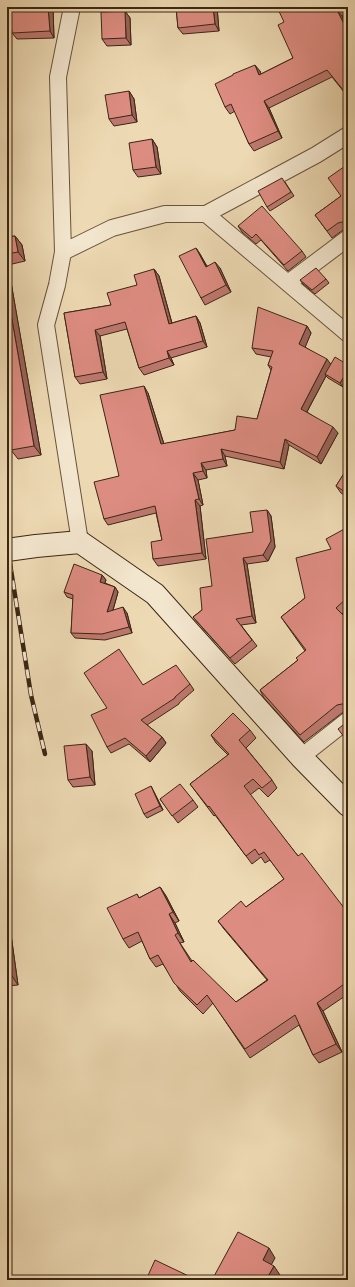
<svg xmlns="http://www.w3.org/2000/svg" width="355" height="1287" font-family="'IM FELL Double Pica',serif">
	<rect width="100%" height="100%" fill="#edd9b3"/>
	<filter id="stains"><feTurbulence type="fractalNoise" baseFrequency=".005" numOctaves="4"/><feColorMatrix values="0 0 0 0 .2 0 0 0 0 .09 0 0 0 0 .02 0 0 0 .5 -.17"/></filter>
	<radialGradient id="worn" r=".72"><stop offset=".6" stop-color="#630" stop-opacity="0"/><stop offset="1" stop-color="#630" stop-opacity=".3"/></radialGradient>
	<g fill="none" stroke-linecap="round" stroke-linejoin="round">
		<defs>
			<path id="street" d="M72 7 58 77 63 252 57 285 46 325 80 542
				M206 214 316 155 348 135
				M63 252 112 228 165 214H206L348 334
				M288 283 348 238
				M301 757 348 720"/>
			<path id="secondary" d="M7 550 36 546 80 542 155 594 301 757 348 805"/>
		</defs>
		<use href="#street" stroke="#68533b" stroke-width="18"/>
		<use href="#secondary" stroke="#3b2613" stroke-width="24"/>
		<use href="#street" stroke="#f3e6ce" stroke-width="16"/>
		<use href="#secondary" stroke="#f3e6ce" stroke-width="22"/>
		<defs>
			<path id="rail" d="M7 545 31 695 45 754"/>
		</defs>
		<use href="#rail" stroke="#3b2613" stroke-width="4.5"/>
		<use href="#rail" stroke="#f3e6ce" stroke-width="3" stroke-dasharray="9" stroke-linecap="butt"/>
	</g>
	<path fill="#be786f" stroke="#3b2613" d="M9 7H52L53 8 54 38 17 39 12 33Z
		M176 7H217L219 31 183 34 178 28Z
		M305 7H348V14L342 16 348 29V97L332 77 269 108 282 138 254 151 249 144 235 111 230 114 225 107 260 71 261 74 293 58 284 22 298 8Z
		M125 11 130 18 131 45 107 46 102 39Z
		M129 91 134 99 137 122 114 126 109 119Z
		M152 139 157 147 161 174 138 177 133 170Z
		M348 164V229L343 230 332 238 315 215 341 196Z
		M285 182 294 196 270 211 267 207Z
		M238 226 302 251 306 257 288 271 261 240 256 244 242 232Z
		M15 236 22 245 25 261 8 265 41 455 18 459 11 450 7 425V237Z
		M196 248 200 254 207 266 220 268 231 292 205 305 201 298Z
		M154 269 159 276 172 323 196 316 200 323 207 347 171 358 174 365 144 375 139 368 127 329 100 336 107 379 80 384 75 377 64 313 111 305 137 285Z
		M326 279 329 283 315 294 303 284 300 280Z
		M307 326 311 333 305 347 331 364 348 365V378L343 387 328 378 326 376 307 412 338 433 321 464 289 445 284 469 225 456 227 466 206 470 207 478 198 480 203 505 200 506 206 559 158 566 153 559 162 540 156 513 108 525 104 519 148 393 164 444 235 430 257 419 271 370 268 365 271 357 256 354 252 348Z
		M348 467V497L341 493 336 486Z
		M267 510 271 516 275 547 268 561 247 564 256 623 241 625 257 646 235 664 198 623 193 617 202 610 212 586 253 532Z
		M348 527V609L342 614 348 620V711L342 713 304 742 264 698 260 690 298 660 305 651 281 617 305 598 331 549Z
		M102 575 106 580 105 583 115 587 118 592 113 610 127 613 132 633 105 640 75 638 71 633 73 599 67 597 64 592Z
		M190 684 194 690 179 703V704L147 725 162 737 166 743 150 762 129 744 111 753 107 747V708L144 685Z
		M250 730 256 738 246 748 272 780 277 788 268 797 259 788 250 795 298 856 348 913V994L323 1011 342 1052 319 1063 313 1055 299 1025 250 1058 213 1003 203 1014 180 991 163 964 156 967 150 959 142 941 129 948 123 939 137 894 139 898 160 887 166 896 179 921 175 923 184 942 180 943 192 961 236 1002 267 980 224 929 218 921 246 907 284 879 270 860 265 863 261 857 252 864 215 815 214 816 190 784 228 755 216 743 211 735Z
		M92 751 95 785 73 787 68 780Z
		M153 790 163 810 147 818 144 814Z
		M160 799 193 800 198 807 178 823Z
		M7 906 18 985 7 986Z"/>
	<path fill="#9b625a" stroke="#3b2613" d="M48 7H52L53 8 54 38 50 31Z
		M213 7H217L219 31 215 24Z
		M337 10 342 16 348 29V32Z
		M125 11 130 18 131 45 126 38Z
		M255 65 260 71 264 82 259 75Z
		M129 91 134 99 137 122 132 115Z
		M264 101 269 108 282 138 278 131Z
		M152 139 157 147 161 174 156 167Z
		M15 236 22 245 25 261 18 252Z
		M196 248 200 254 210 273 206 267Z
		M215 262 220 268 231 292 226 285Z
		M7 264 8 265 41 455 34 446 7 291Z
		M154 269 159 276 174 331 169 324Z
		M196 316 200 323 207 347 203 341Z
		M307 326 311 333 304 350 299 344Z
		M95 330 100 336 107 379 103 372Z
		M167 351 171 358 174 365 169 358Z
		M327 359 332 366 325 374 326 376 305 415 301 409Z
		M348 370V378L343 387 340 383Z
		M144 386 148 393 166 451 161 444Z
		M333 427 338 433 321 464 317 457Z
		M285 439 289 445 284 469 280 462Z
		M221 449 225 456 227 466 223 459Z
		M201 463 206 470 207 478 203 471Z
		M193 473 198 480 203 505 199 499Z
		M195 500 200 506 206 559 202 553Z
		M267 510 271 516 275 547 268 561 263 555Z
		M243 558 247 564 256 623 252 616Z
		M102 575 106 580 103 587 100 582Z
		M115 587 118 592 111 617 107 612Z
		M123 607 127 613 132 633 129 627Z
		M162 737 166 743 150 762 146 756Z
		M86 744 92 751 95 785 90 777Z
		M151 786 163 810 160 806Z
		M160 887 166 896 179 921 173 912Z
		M7 906 18 985 10 973 7 950Z
		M169 914 175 923 184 942 178 933Z
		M317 1003 323 1011 342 1052 336 1044Z
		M269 1248 275 1258 269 1269 263 1260Z
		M274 1266 280 1275 277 1280H266Z"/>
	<path fill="#dd8c81" stroke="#3b2613" d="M9 7H48L50 31 12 33Z
		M176 7H213L215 24 178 28Z
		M277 7H296L298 8V7H343L337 10 348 32V96L327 70 264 101 278 131 249 144 231 104 225 107 215 84 233 75V74L255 65 259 75 293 58 278 25 284 22Z
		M125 11 126 38 102 39 101 12Z
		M129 91 132 115 109 119 105 95Z
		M152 139 156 167 133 170 129 143Z
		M348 164V222H342L338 223 327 231 315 215 341 196 328 178Z
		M282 178 291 192 267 207 258 191Z
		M262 206 302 251 284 265 256 234 252 238 238 226Z
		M15 236 18 252 7 254V237Z
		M196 248 206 267 215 262 226 285 201 298 179 256Z
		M316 268 326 279 312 290 300 280Z
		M154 269 169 324 196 316 203 341 167 351 169 358 139 368 125 322 95 330 103 372 75 377 64 313 111 305 107 293 137 285 134 275Z
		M7 291 34 446 11 450 7 425Z
		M258 307 307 326 299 344 327 359 301 409 333 427 317 457 285 439 280 462 221 449 223 459 201 463 203 471 193 473 199 499 195 500 202 553 153 559 151 542 162 540 155 506 104 519 94 482 119 476 100 395 144 386 161 444 235 430 237 416 257 419 272 367 268 365 273 351 252 348Z
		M335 357 348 365V370L340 383 325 374Z
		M348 467V494L336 486Z
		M267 510 271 541 263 555 243 558 252 616 236 619 252 640 230 658 193 617 202 610 200 588 212 586 206 539 253 532 250 512Z
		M348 527V597L336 608 348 620V705L347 704H342L337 705 300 735 260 690 298 660 296 658 306 650 281 617 305 598 296 558 331 549 326 539Z
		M74 564 102 575 100 582 115 587 107 612 123 607 129 627 102 634 71 633 73 595 64 592Z
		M119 649 143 685 176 665 190 684 175 697V698L141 720 162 737 146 756 125 738 107 747 91 715 107 708 84 673Z
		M233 713 250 730 239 740 272 780 262 788 253 779 244 786 298 856 302 853 348 913V981L336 990 317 1003 336 1044 313 1055 295 1015 245 1049 207 995 197 1005 174 983 158 955 150 959 138 932 123 939 107 908 137 894 139 898 160 887 173 912 169 914 178 933 175 935 191 962 193 960 236 1002 268 980 218 921 241 901 246 907 284 879 264 852 259 855 255 849 246 856 209 806 208 807 190 784 229 754 211 735Z
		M348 721V742L338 729Z
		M86 744 90 777 68 780 64 746Z
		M180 784 193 800 172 816 160 799Z
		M151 786 160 806 144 814 135 794Z
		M7 950 10 973H7Z
		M238 1232 269 1248 263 1260 274 1266 266 1280H212Z
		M155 1260 197 1280H146Z
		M345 1271H348V1280H344Z"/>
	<rect width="355" height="1287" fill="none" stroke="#edd9b3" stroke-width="24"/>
	<rect x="8" y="8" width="339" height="1271" fill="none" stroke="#3b2613" stroke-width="2"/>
	<rect x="12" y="12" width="331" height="1263" fill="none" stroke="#3b2613"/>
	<rect width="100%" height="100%" filter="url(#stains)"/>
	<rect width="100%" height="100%" fill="url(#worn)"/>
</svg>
